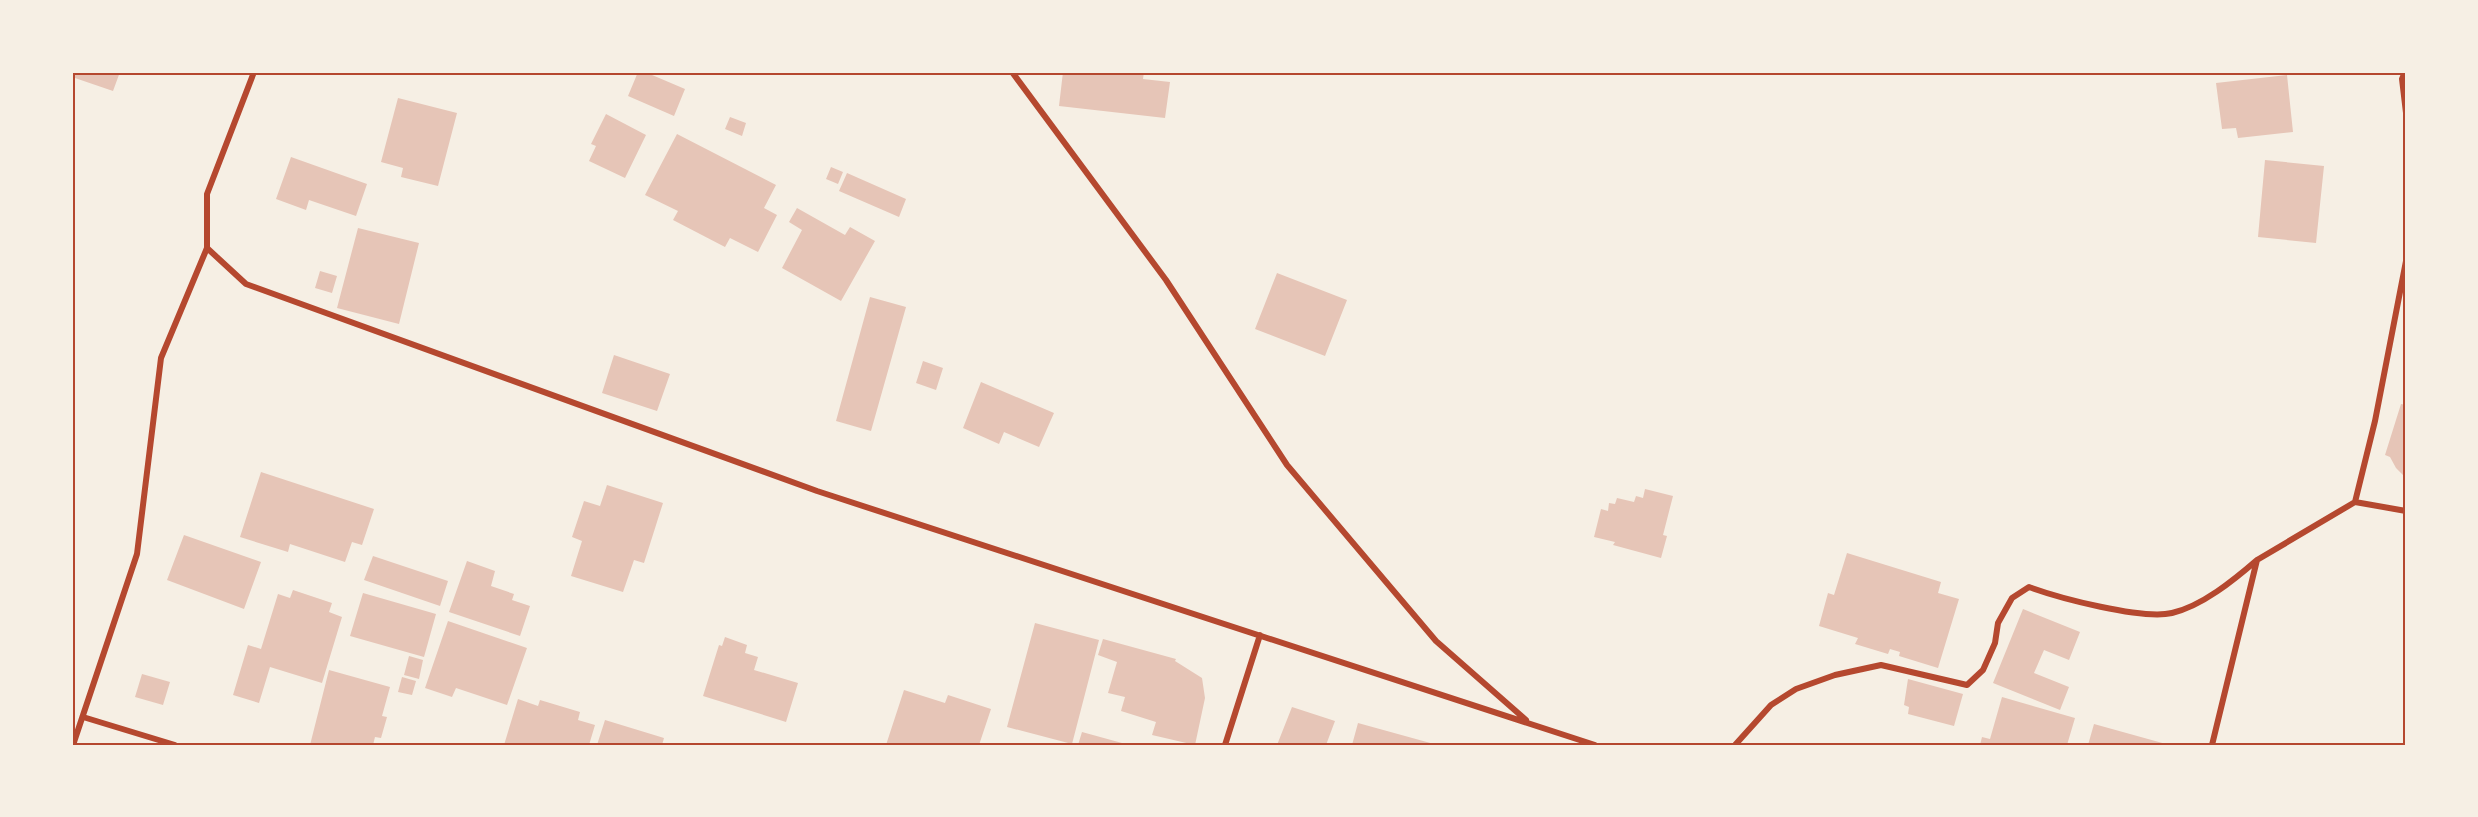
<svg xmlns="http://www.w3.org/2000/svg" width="2478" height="817" font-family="Montserrat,sans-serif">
	<rect width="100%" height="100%" fill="#f6efe4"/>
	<path fill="#e6c5b7" d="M72 72H120L113 91 72 77Z
		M638 72H645L685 89 674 116 628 96Z
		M1063 72H1144L1143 79 1170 82 1165 118 1059 106Z
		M2287 75 2293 132 2238 138 2236 128 2222 129 2216 83Z
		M398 98 457 113 438 186 401 177 403 168 381 162Z
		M606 114 646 135 625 178 589 161 596 146 591 144Z
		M730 117 746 123 742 136 725 129Z
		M677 134 776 185 764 208 777 215 758 252 730 238 725 247 673 220 678 211 645 195Z
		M291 157 367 184 356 216 309 200 306 210 276 199Z
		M2265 160 2324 166 2316 243 2258 237Z
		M831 167 843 172 838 184 826 179Z
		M847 173 906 199 899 217 839 191Z
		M797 208 845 235 850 227 875 241 841 301 782 268 802 230 789 222Z
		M358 228 419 243 399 324 337 308Z
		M320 271 337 276 332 293 315 288Z
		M1277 273 1347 300 1325 356 1255 329Z
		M870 297 906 307 871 431 836 421Z
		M614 355 670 374 657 411 602 393Z
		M923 361 943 368 936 390 916 383Z
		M981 382 1054 413 1039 447 1004 432 999 444 963 428Z
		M2401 404 2406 405V478L2396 468 2390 457 2385 455Z
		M261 472 374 509 362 545 352 542 345 562 290 544 288 552 240 537Z
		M607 485 663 503 644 563 634 560 623 592 571 576 582 541 572 537 584 501 600 506Z
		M1645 489 1673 496 1663 535 1667 536 1661 558 1613 545 1615 542 1594 537 1601 509 1608 511 1609 503 1615 504 1617 498 1634 502 1636 496 1643 498Z
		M184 535 261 562 244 609 167 580Z
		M1847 553 1941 582 1938 593 1959 599 1938 668 1899 656 1900 652 1890 649 1888 654 1855 644 1858 638 1819 626 1828 593 1834 595Z
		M373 556 448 581 440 606 364 580Z
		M467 561 495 571 491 586 514 594 512 600 530 606 520 636 449 612Z
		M293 590 332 603 329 612 342 617 322 683 270 667 259 703 233 695 248 645 261 649 278 594 290 598Z
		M363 593 436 614 424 657 350 636Z
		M2023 609 2080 632 2069 660 2044 650 2034 673 2069 687 2060 710 1993 683Z
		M448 621 527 648 507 705 456 688 452 697 425 688Z
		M1035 623 1099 640 1072 744 1007 727Z
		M725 637 747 645 745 653 758 657 754 670 798 683 786 722 703 696 719 645 722 646Z
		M1103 639 1176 659 1175 661 1202 678 1205 698 1195 745 1152 735 1156 722 1121 711 1125 697 1108 693 1117 662 1098 655Z
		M409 656 423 660 419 679 404 675Z
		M329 670 390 687 382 716 387 717 381 738 375 737 373 745H310Z
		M142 674 170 682 163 705 135 697Z
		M402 677 416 681 412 695 398 692Z
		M1908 679 1963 694 1954 726 1908 714 1909 707 1904 705Z
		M904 690 945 703 948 695 991 709 979 745H886Z
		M2002 697 2075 718 2067 745H1980L1982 737 1990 739Z
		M518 699 538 706 540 700 580 712 578 720 595 725 589 745H504Z
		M1292 707 1335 721 1326 745H1277Z
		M605 720 664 738 662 745H597Z
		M1358 723 1434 744V745H1352Z
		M2094 724 2166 744V745H2088Z
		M1082 732 1122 743 1121 745H1078Z"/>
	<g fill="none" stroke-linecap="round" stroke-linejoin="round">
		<path stroke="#b5482f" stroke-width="6" d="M254 72 207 194V248L246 284 817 491 1595 745
			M1012 72 1166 280 1287 465 1436 641 1526 720
			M2405 72 2402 79 2406 113
			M2355 502 2375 421 2406 261
			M83 717 175 745
			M73 745 137 554 161 358 207 248
			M1225 745 1260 635
			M1735 745 1771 705 1796 689 1835 675 1881 665 1967 685 1983 670 1995 643 1998 623 2012 598 2029 587C2059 598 2142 620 2172 613 2202 606 2234 580 2257 560
			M2212 745 2257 560 2355 502 2406 511"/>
	</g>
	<rect width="2478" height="817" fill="none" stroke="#f6efe4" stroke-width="147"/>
	<rect x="74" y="74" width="2330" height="670" fill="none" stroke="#b5482f" stroke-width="2"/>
</svg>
